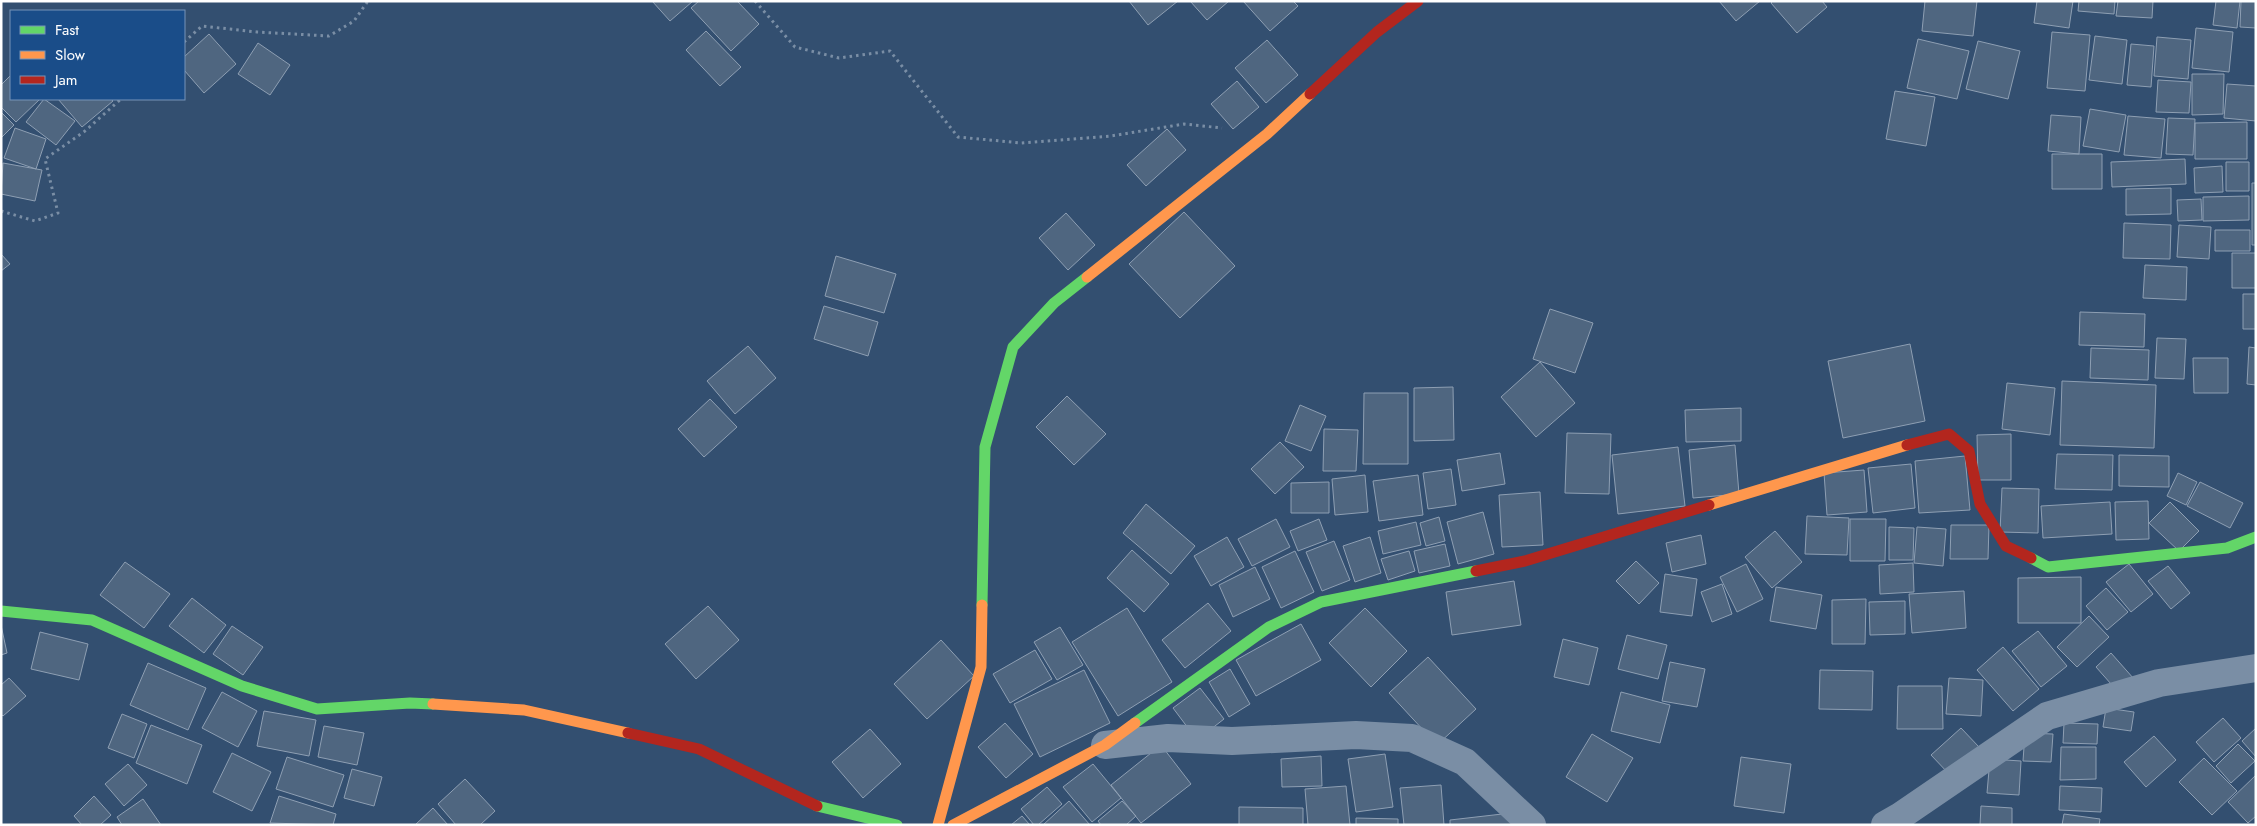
<svg xmlns="http://www.w3.org/2000/svg" width="2257" height="826" font-family="Jost,sans-serif">
	<rect width="100%" height="100%" fill="#334f70"/>
	<path fill="#4f6680" stroke="#8e9fb3" d="M652 1H693L670 21Z
		M699 1H737L759 24 731 51 691 8Z
		M1129 1H1178L1148 25Z
		M1190 1H1229L1207 20Z
		M1243 1H1293L1298 6 1270 31Z
		M1719 1H1760L1736 21Z
		M1773 1H1822L1827 7 1797 33 1771 3Z
		M1925 1H1977L1973 36 1922 31Z
		M2037 1H2073L2069 28 2034 23Z
		M2079 1H2115L2114 14 2078 11Z
		M2118 1H2153L2152 18 2116 16Z
		M2216 1H2240L2237 28 2213 25Z
		M2241 1H2256V28L2240 27Z
		M2196 28 2233 32 2229 72 2192 68Z
		M706 31 741 67 720 86 686 50Z
		M2052 32 2090 35 2085 91 2047 88Z
		M209 34 236 64 204 93 184 70V57Z
		M2095 36 2127 40 2122 84 2089 80Z
		M2157 37 2191 40 2188 79 2154 76Z
		M1918 39 1969 51 1957 99 1907 88Z
		M1267 40 1298 75 1266 103 1235 68Z
		M1978 41 2020 51 2008 99 1966 89Z
		M258 43 290 65 270 95 238 74Z
		M2131 44 2154 46 2151 87 2127 85Z
		M2192 74H2224L2223 114 2192 115Z
		M11 75V99H40L16 122 1 107V85Z
		M2158 80 2191 82 2189 113 2156 112Z
		M1237 81 1259 107 1233 129 1211 104Z
		M2227 84 2256 86V121L2224 118Z
		M1895 91 1935 97 1926 146 1886 139Z
		M44 99 75 121 56 145 26 122Z
		M58 99H111L113 101 82 127Z
		M2090 109 2126 115 2119 152 2083 146Z
		M1 112 14 125 1 138Z
		M2051 115 2081 117 2079 154 2048 151Z
		M2128 116 2165 119 2161 158 2124 155Z
		M2168 118 2195 119 2193 155 2166 154Z
		M2247 122V159H2195V123Z
		M15 128 46 139 36 169 4 158Z
		M1167 129 1186 150 1146 186 1127 165Z
		M2052 154H2102V189H2052Z
		M2185 159 2186 184 2112 187 2111 162Z
		M2226 162H2249V191H2226Z
		M3 163 42 170 35 201 1 194Z
		M2222 166 2223 192 2195 193 2194 168Z
		M2252 183H2256V245H2252Z
		M2171 188V214L2126 215V189Z
		M2249 196V220L2203 221V197Z
		M2201 199 2202 220 2178 221 2177 200Z
		M1184 212 1235 266 1180 318 1129 264Z
		M1066 213 1095 245 1068 270 1039 238Z
		M2124 223 2171 225 2170 259 2123 258Z
		M2179 225 2211 227 2209 259 2177 257Z
		M2215 230H2250V251H2215Z
		M2232 253H2256V288H2232Z
		M1 254 10 264 1 271Z
		M836 256 896 274 884 313 825 296Z
		M2145 265 2187 267 2186 300 2143 298Z
		M2243 294H2256V329H2243Z
		M824 306 878 322 868 356 814 339Z
		M1550 309 1593 323 1575 373 1533 359Z
		M2080 312 2145 314 2144 347 2079 345Z
		M2157 338 2186 339 2184 379 2155 378Z
		M1910 344 1925 421 1843 438 1828 361Z
		M748 346 776 378 735 414 707 381Z
		M2249 347 2256 348V385L2247 384Z
		M2091 348 2149 350 2148 380 2090 378Z
		M2193 358H2228V393H2194Z
		M1540 362 1575 403 1536 437 1501 397Z
		M2062 381 2156 385 2154 448 2060 445Z
		M2007 383 2055 388 2050 435 2002 429Z
		M1453 387 1454 440 1414 441V388Z
		M1364 393H1408V464H1363Z
		M1067 396 1106 434 1074 465 1036 427Z
		M710 399 737 427 704 457 678 429Z
		M1300 405 1326 416 1311 451 1285 441Z
		M1741 408V441L1686 442 1685 410Z
		M1324 429 1358 430 1356 471H1323Z
		M1567 433 1611 434 1609 494 1565 493Z
		M2011 434V480H1978L1977 435Z
		M1280 442 1304 467 1275 494 1251 469Z
		M1735 445 1739 494 1693 498 1689 450Z
		M1678 447 1685 506 1618 514 1612 455Z
		M1500 453 1505 484 1462 491 1457 460Z
		M2057 454 2113 455 2112 490 2055 489Z
		M2119 455 2169 456V487L2119 486Z
		M1965 456 1970 510 1919 513 1915 461Z
		M1911 464 1915 508 1873 513 1868 468Z
		M1451 469 1456 505 1428 509 1423 473Z
		M1864 470 1867 512 1827 515 1824 473Z
		M2178 473 2197 482 2186 505 2167 496Z
		M1365 475 1368 512 1335 515 1332 479Z
		M1418 475 1423 515 1379 521 1373 481Z
		M1329 482V513H1291V483Z
		M2200 482 2243 503 2230 528 2187 506Z
		M2002 488 2039 489 2038 533 2000 532Z
		M1540 492 1543 545 1502 547 1499 495Z
		M2148 501 2149 539 2116 540 2115 502Z
		M2110 502 2112 534 2043 538 2041 506Z
		M2170 502 2199 531 2179 551 2149 523Z
		M1146 504 1195 546 1171 574 1123 533Z
		M1483 512 1494 554 1458 564 1447 522Z
		M1807 516 1849 518 1847 555 1805 554Z
		M1439 517 1445 541 1426 546 1420 523Z
		M1276 519 1290 547 1252 566 1238 539Z
		M1319 519 1327 540 1298 551 1290 531Z
		M1850 519H1886L1885 561H1850Z
		M1416 522 1421 545 1383 554 1378 531Z
		M1951 525H1989L1988 559H1950Z
		M1889 527 1914 528 1913 560H1889Z
		M1917 527 1946 529 1943 566 1914 563Z
		M1775 531 1802 562 1772 588 1745 557Z
		M1701 535 1706 564 1672 572 1666 543Z
		M1227 537 1244 567 1211 586 1194 556Z
		M1370 537 1381 573 1355 582 1343 546Z
		M1334 541 1350 580 1322 591 1306 552Z
		M1445 544 1450 566 1419 573 1414 551Z
		M1132 550 1169 584 1144 612 1107 578Z
		M1295 551 1314 592 1281 608 1262 567Z
		M1409 551 1415 571 1388 580 1381 559Z
		M1636 561 1659 583 1639 604 1616 581Z
		M125 562 170 594 144 628 100 595Z
		M1913 563 1914 592 1880 594 1879 565Z
		M1746 564 1763 599 1737 612 1720 577Z
		M2129 564 2153 594 2131 612 2106 582Z
		M2168 566 2190 593 2171 609 2148 581Z
		M1255 567 1270 599 1233 617 1219 585Z
		M1665 574 1697 579 1692 616 1660 612Z
		M2081 577V623H2018V578Z
		M1514 581 1521 625 1452 635 1446 592Z
		M1722 584 1732 614 1712 622 1701 592Z
		M1776 587 1822 595 1816 629 1770 621Z
		M2106 588 2128 612 2107 630 2086 606Z
		M1964 591 1966 628 1912 633 1909 594Z
		M192 598 226 625 204 653 169 626Z
		M1866 599 1865 644H1832V600Z
		M1905 601V634L1870 635 1869 602Z
		M1208 603 1231 631 1185 668 1162 640Z
		M708 606 739 640 696 679 665 644Z
		M1127 608 1172 682 1118 716 1072 642Z
		M1365 608 1407 651 1371 687 1329 643Z
		M2089 616 2109 637 2077 667 2057 647Z
		M1301 624 1321 660 1256 696 1236 660Z
		M1 625 7 653 1 655Z
		M232 626 263 647 243 675 213 654Z
		M1060 627 1083 665 1057 680 1034 642Z
		M2038 631 2067 666 2041 687 2012 651Z
		M40 632 88 644 79 680 31 669Z
		M1627 635 1667 645 1658 679 1618 669Z
		M1563 639 1598 648 1589 685 1554 677Z
		M941 640 974 676 927 719 894 684Z
		M2003 647 2039 689 2013 711 1977 670Z
		M1035 650 1052 679 1010 703 993 674Z
		M2111 653 2134 679 2119 693 2096 667Z
		M1428 657 1476 709 1437 745 1389 693Z
		M1670 662 1705 669 1697 707 1662 701Z
		M148 663 206 688 188 730 130 705Z
		M1230 669 1250 704 1229 717 1209 682Z
		M1084 670 1110 723 1040 757 1014 704Z
		M1820 670 1873 671 1872 710 1819 709Z
		M9 678 26 696 3 716 1 714V685Z
		M1949 678 1983 680 1981 716 1946 714Z
		M1898 686H1942L1943 729H1897Z
		M1200 688 1224 719 1197 740 1173 708Z
		M222 692 257 711 238 747 202 728Z
		M1621 692 1670 705 1660 743 1611 731Z
		M2106 708 2134 712 2131 731 2103 727Z
		M264 711 316 720 309 756 257 746Z
		M122 714 147 724 134 758 108 748Z
		M2223 718 2241 738 2214 762 2196 742Z
		M1005 723 1033 754 1006 778 978 747Z
		M2064 723 2098 724 2097 744 2063 743Z
		M151 725 202 745 187 784 136 763Z
		M324 726 364 733 357 765 318 757Z
		M1961 728 1979 747 1949 774 1931 755Z
		M2256 728V757L2242 741Z
		M870 729 901 764 863 798 832 762Z
		M2025 733 2053 734 2051 762 2023 761Z
		M1592 734 1633 758 1607 802 1566 777Z
		M2154 736 2176 760 2146 787 2124 762Z
		M2238 744 2255 761 2231 783 2216 766Z
		M1161 745 1191 784 1141 823 1111 785Z
		M2061 747H2096V779L2060 780Z
		M232 753 271 772 252 811 213 792Z
		M1385 754 1393 807 1356 812 1348 759Z
		M1321 756 1322 786 1282 787 1281 759Z
		M287 757 344 775 333 807 276 789Z
		M1741 757 1791 764 1784 813 1734 806Z
		M2204 758 2237 791 2212 815 2179 782Z
		M1990 759 2021 761 2019 795 1987 793Z
		M128 764 147 785 124 806 105 784Z
		M1093 764 1121 798 1092 822 1063 787Z
		M352 769 382 777 374 806 344 798Z
		M2256 775V816L2248 823 2228 802Z
		M465 779 495 811 480 825H456L438 804Z
		M1441 785 1444 825H1404L1400 788Z
		M1346 786 1350 825H1308L1305 789Z
		M2060 786 2102 788 2101 812 2059 810Z
		M1047 787 1062 804 1038 825H1034L1021 809Z
		M94 796 111 815 100 825H82L74 816Z
		M279 796 336 814 333 825 270 823Z
		M143 799 161 825H122L117 817Z
		M1069 801 1090 825H1043Z
		M1122 801 1136 816 1126 825H1101L1098 821Z
		M1981 806 2012 808V825H1980Z
		M1239 807 1303 808V825H1239Z
		M433 808 448 825H415Z
		M1511 813 1512 825H1450V820Z
		M2064 814 2100 819 2099 825H2062Z
		M1022 816 1030 825H1011Z
		M1356 818 1398 819V825H1356Z"/>
	<g fill="none" stroke-linecap="round" stroke-linejoin="round">
		<path stroke="#7a8ea5" stroke-width="3" stroke-dasharray="2.5 4" stroke-linecap="butt" d="M755 1 795 47 839 58 890 51 958 137 1021 143 1111 136 1184 124 1222 128
			M184 42 202 26 257 32 329 36 354 21 368 1
			M1 211 35 221 58 213 45 159 85 131 121 99"/>
		<path stroke="#7a8ea5" stroke-width="28" d="M1105 745 1168 738 1232 741 1356 735 1412 738 1465 762 1532 825
			M1885 825 1899 817 2047 716 2159 683 2256 668"/>
		<path stroke="#63d668" stroke-width="11" d="M2031 558 2048 567 2227 548 2256 537
			M982 605 985 447 1013 347 1054 303 1087 277
			M1 611 92 620 242 686 317 709 410 703 433 704
			M1135 723 1269 627 1321 602 1476 571
			M817 806 897 825"/>
		<path stroke="#ff974d" stroke-width="11" d="M1087 277 1267 134 1310 94
			M1709 505 1907 445
			M433 704 524 710 628 733
			M938 825 981 667 982 605
			M953 825 1105 745 1135 723"/>
		<path stroke="#b3261e" stroke-width="11" d="M1310 94 1377 32 1418 1
			M1907 445 1949 434 1969 451 1980 504 2006 546 2031 558
			M1476 571 1525 561 1709 505
			M628 733 699 749 817 806"/>
	</g>
	<rect width="2257" height="826" fill="none" stroke="#ffffff" stroke-width="5"/>
	<rect x="10" y="10" width="175" height="90" fill="#1a4d89" stroke="#7694b8"/>
	<rect x="20" y="26" width="25" height="8" fill="#63d668" stroke="#7694b8"/>
	<text x="55" y="35" font-size="15" fill="#ffffff">Fast</text>
	<rect x="20" y="51" width="25" height="8" fill="#ff974d" stroke="#7694b8"/>
	<text x="55" y="60" font-size="15" fill="#ffffff">Slow</text>
	<rect x="20" y="76" width="25" height="8" fill="#b3261e" stroke="#7694b8"/>
	<text x="55" y="85" font-size="15" fill="#ffffff">Jam</text>
</svg>
